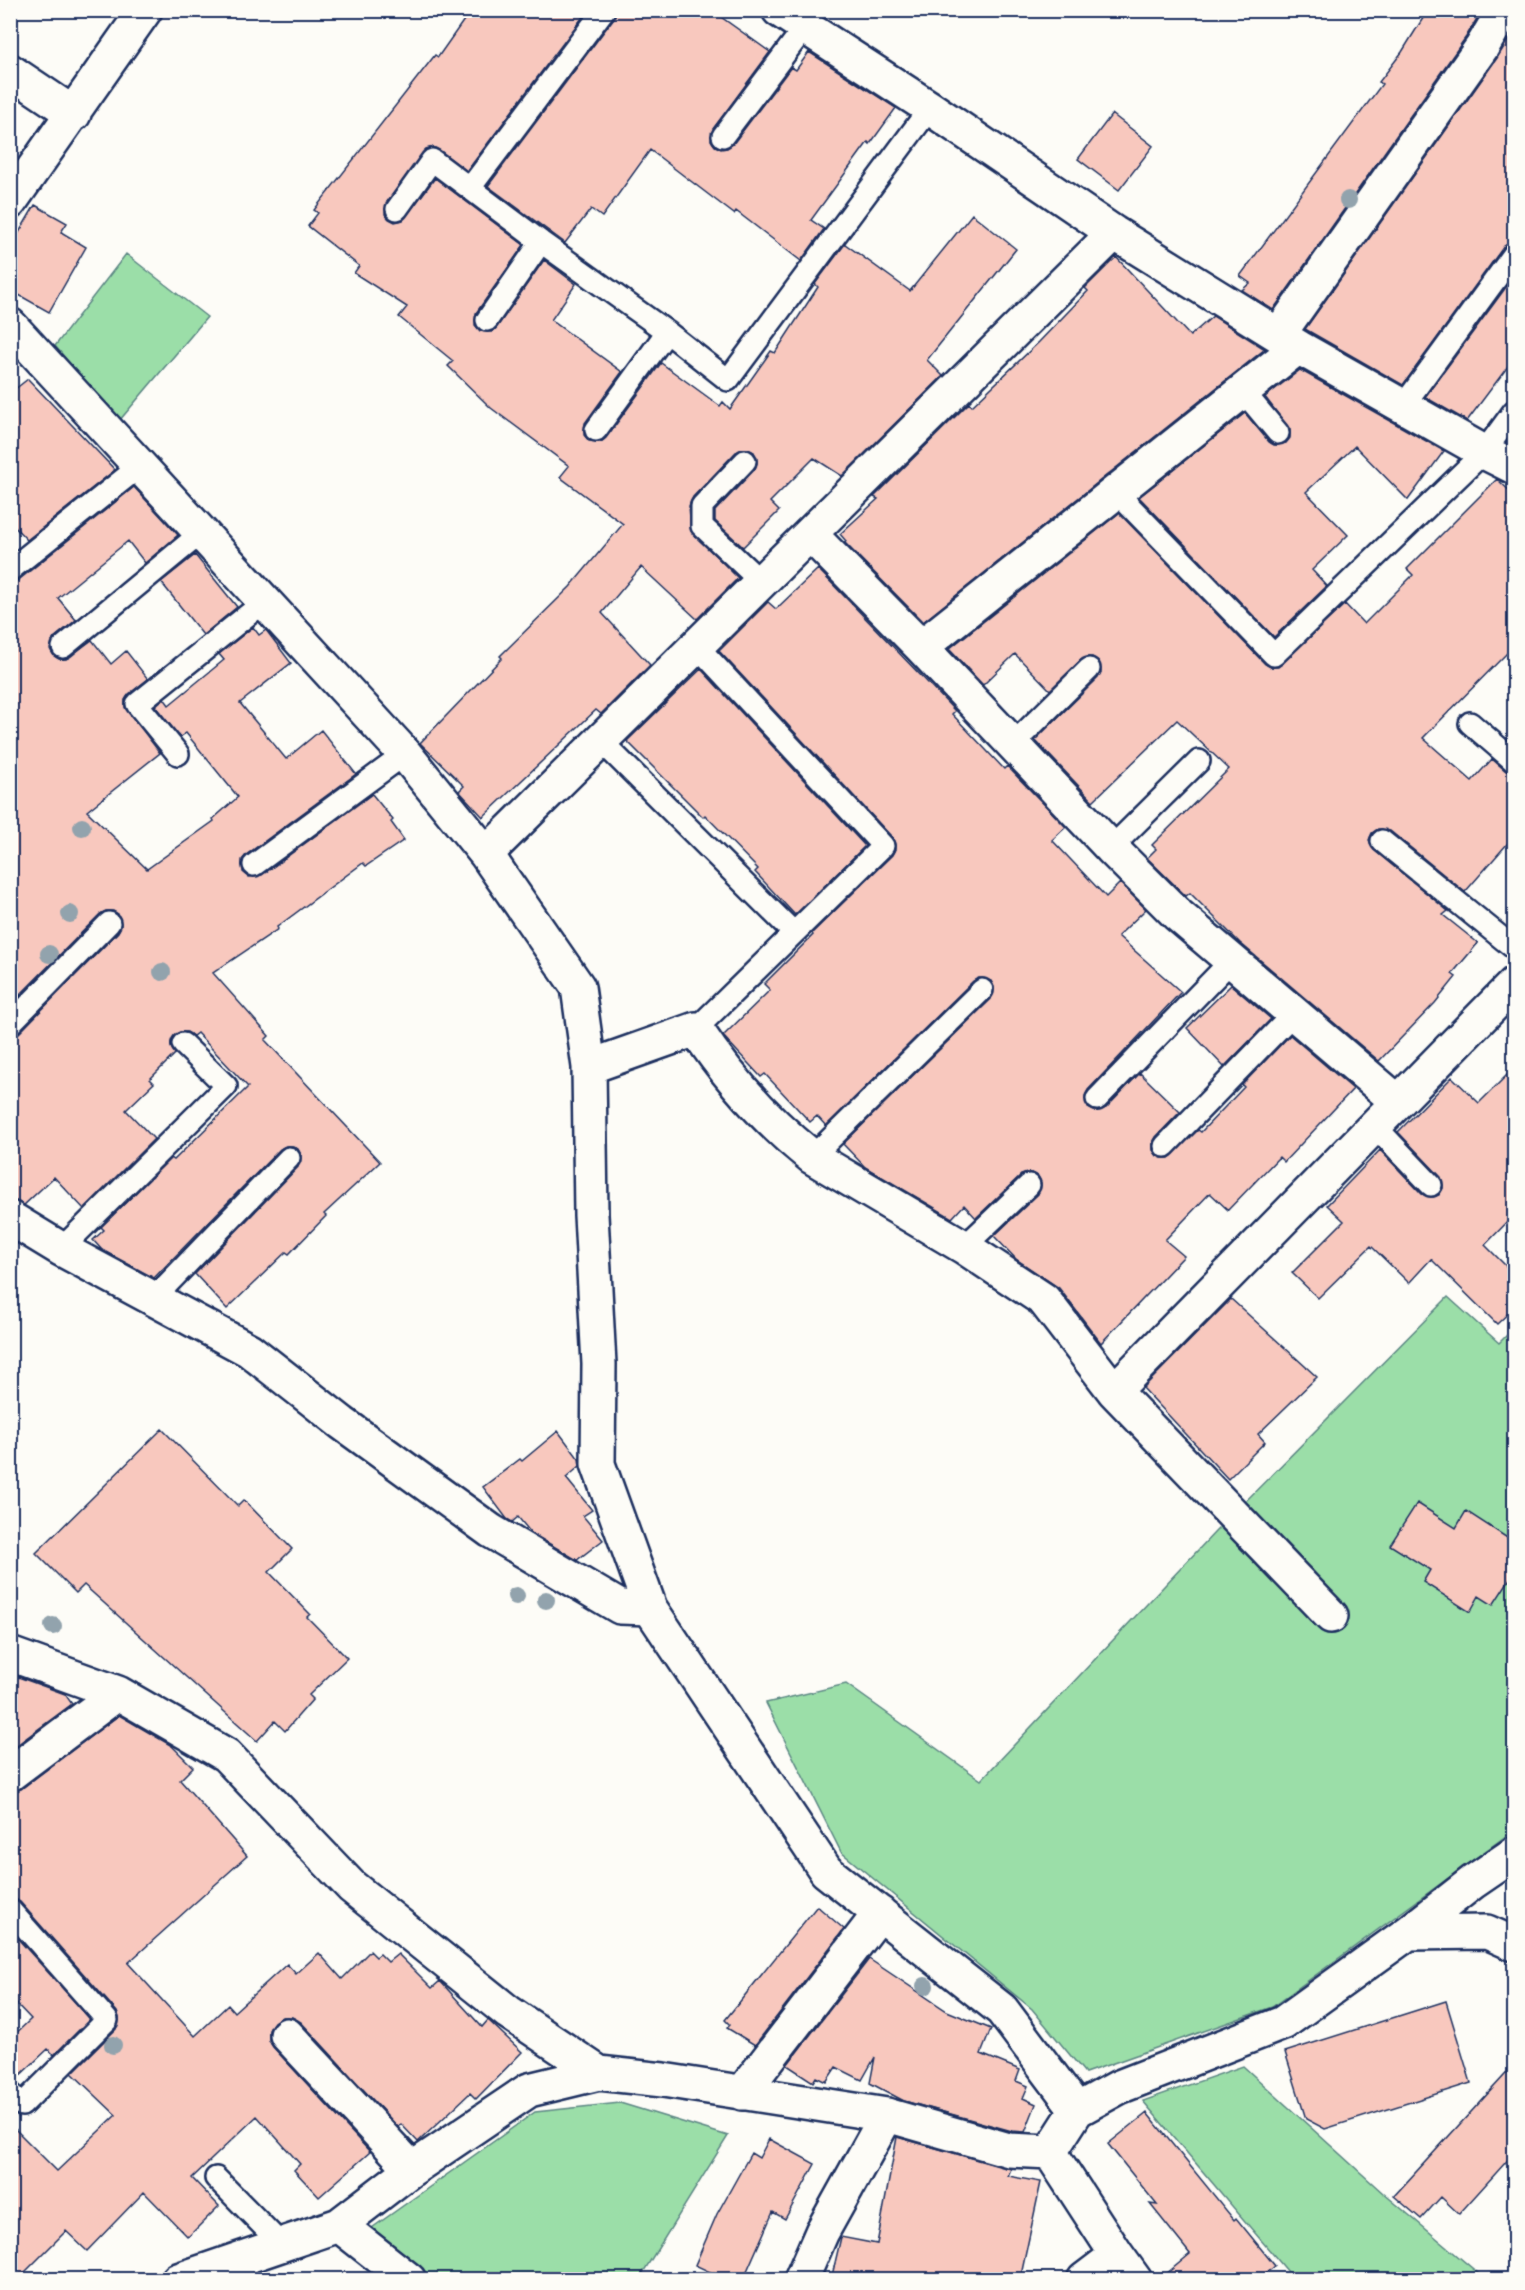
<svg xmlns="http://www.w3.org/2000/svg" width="1525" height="2290" font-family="'Gochi Hand',sans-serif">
	<rect width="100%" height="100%" fill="#fdfcf7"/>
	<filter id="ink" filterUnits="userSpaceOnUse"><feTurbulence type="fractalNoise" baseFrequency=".0167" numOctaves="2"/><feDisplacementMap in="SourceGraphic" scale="12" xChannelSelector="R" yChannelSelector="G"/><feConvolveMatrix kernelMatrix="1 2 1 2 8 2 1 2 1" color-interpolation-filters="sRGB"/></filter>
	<g filter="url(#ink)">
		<path fill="#9bdea8" stroke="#5b8683" stroke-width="1.5" d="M126 254 207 317 119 421 55 346Z
			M1448 1297 1499 1343 1514 1328V1830L1272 2007 1085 2073 1032 2009 841 1852 766 1703 846 1684 981 1780 1215 1532Z
			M1243 2066 1383 2193 1485 2279H1294L1143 2101Z
			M620 2103 728 2136 639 2279H434L369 2230 535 2112Z"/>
		<path fill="#f8c8be" stroke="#1b2f5e" stroke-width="1.5" d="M471 10H588L467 171 439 150 433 147 426 149 387 202 385 214 389 219 395 222 403 220 435 178 524 245 476 313 475 325 480 331 492 332 497 327 544 260 576 284 551 320 622 372 585 423 584 435 589 441 601 442 606 438 661 363 720 406 723 402 730 409 771 351 775 353 818 287 815 284 845 244 910 291 972 214 1016 249 927 360 943 376 842 476 814 458 770 502 779 511 743 547 715 521V511L755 469 757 463 754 452 747 449 736 452 693 497 689 506 691 531 738 578 697 619 641 567 602 613 650 665 601 714 596 710 483 817 459 791 464 786 420 743 502 658 500 656 570 587 623 524 560 477 569 466 491 408 448 366 453 361 399 317 407 307 354 273 359 266 308 226 318 213 314 210 435 55 438 57Z
			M617 10H711L770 52 713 129 711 140 715 146 721 149 727 148 733 144 791 67 796 70 809 52 896 108 870 144 868 142 811 220 824 229 801 261 736 211 734 214 650 150 602 217 591 209 565 243 488 186 614 18Z
			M1428 10H1482L1466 37 1273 310 1242 290 1250 283 1240 276 1382 84 1379 82 1402 52Z
			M1515 29V241L1504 246 1403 385 1305 329 1497 58Z
			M1112 114 1153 146 1119 190 1078 159Z
			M35 205 67 223 61 232 86 247 49 312 10 290V248Z
			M1116 257 1190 336 1213 316 1265 349 923 622 845 543 846 541 840 534 878 499 874 497 969 403 972 406 1039 342 1088 291 1085 288Z
			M1515 275V357L1467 421 1425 397Z
			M1300 370 1444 451 1408 500 1355 446 1306 492 1348 535 1312 570 1327 586 1274 637 1139 497 1245 413 1269 442 1274 445 1286 443 1290 438V430L1265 397Z
			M28 379 115 470 27 540 10 522V393Z
			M1497 479 1515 496V645L1423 738 1472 781 1492 759 1506 771 1515 773V835L1465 892 1390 831 1378 829 1372 833 1369 840 1374 850 1448 911 1443 915 1478 943 1452 974 1456 977 1435 1003 1379 1061 1240 943 1190 893 1186 896 1147 858 1156 849 1152 845 1229 769 1177 720 1093 801 1035 740 1098 678 1101 672 1098 661 1092 657 1081 660 1050 690 1015 654 983 685 949 649 1119 513 1265 664 1271 667H1278L1345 604 1364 624 1413 575 1407 569Z
			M134 487 178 535 145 563 128 541 58 598 76 620 54 638 50 649 54 656 59 659H66L92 640 111 664 126 651 148 679 129 694 125 700V707L160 753 87 811 147 869 214 821 213 819 238 797 186 733 180 737 155 706 164 698 169 705 224 660 219 654 253 627 259 635 266 630 291 663 240 703 286 759 321 730 356 774 246 855 242 860 243 872 249 877 262 875 372 794 393 820 391 822 404 840 366 866 363 863 277 927 278 929 213 973 269 1036 265 1040 380 1162 324 1214 326 1216 289 1254 286 1252 227 1309 195 1274 298 1167 301 1155 298 1149 293 1146H286L280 1149 154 1278 102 1250 93 1240 104 1230 101 1227 171 1158 174 1160 248 1087 197 1033 193 1036 187 1032H180L174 1036 171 1047 175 1054 150 1079 154 1083 126 1110 154 1139 84 1209 54 1177 24 1205 10 1199V1036L19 1033 118 932 121 926 118 914 113 911H106L100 914 10 1005V587Z
			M195 555 237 607 203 635 161 582Z
			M818 569 955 711 952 714 1004 769 1007 766 1066 827 1052 840 1106 897 1120 883 1146 909 1118 936 1181 992 1088 1090 1085 1096 1088 1108 1094 1111 1106 1108 1140 1073 1180 1112 1156 1137 1153 1143V1150L1157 1156 1162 1158H1169L1198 1130 1201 1132 1244 1087 1242 1085 1290 1035 1353 1089 1284 1162 1279 1157 1228 1210 1210 1193 1165 1240 1184 1256 1101 1343 1059 1288 1016 1259 994 1236 1038 1194 1041 1183 1038 1176 1032 1173 1021 1175 976 1218 964 1205 952 1218 865 1167 843 1144 991 999 994 987 991 981 979 978 973 981 826 1126 817 1116 810 1122 765 1074 761 1077 723 1036 770 990 764 984 813 935 812 933 892 855 895 849 892 837 719 651 768 602 776 609Z
			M701 669 865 846 795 915 755 872 758 869 705 815 703 817 627 741Z
			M1231 985 1271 1019 1224 1067 1187 1028Z
			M1515 1067V1214L1485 1245 1515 1275V1307L1497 1324 1431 1259 1409 1283 1371 1246 1318 1298 1292 1273 1344 1221 1327 1205 1380 1150 1422 1194 1433 1197 1439 1195 1443 1188 1441 1177 1398 1132 1452 1077 1479 1103Z
			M1231 1299 1317 1377 1258 1434 1265 1442 1228 1479 1143 1388Z
			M162 1429 238 1506 244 1500 292 1549 269 1572 310 1614 307 1617 347 1658 309 1695 313 1699 285 1731 275 1721 257 1741 84 1585 76 1593 36 1553Z
			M558 1431 579 1459 580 1466 566 1478 592 1510 583 1516 603 1540 577 1560 531 1533 518 1517 512 1522 507 1519 483 1487 520 1459 522 1461Z
			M1417 1503 1456 1528 1466 1511 1515 1543V1571L1493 1605 1479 1596 1470 1612 1423 1582 1430 1570 1390 1545Z
			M10 1674 65 1694 72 1704 10 1750Z
			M119 1715 172 1746 193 1767 180 1780 247 1856 128 1963 195 2036 228 2005 234 2012 287 1964 296 1974 319 1953 342 1979 370 1951 376 1957 380 1954 388 1962 398 1954 432 1988 440 1981 482 2027 488 2020 522 2052 476 2099 470 2093 418 2142 401 2124 398 2127 301 2022 292 2017H282L274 2022 269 2030V2040L273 2047 370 2152 319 2197 294 2170 300 2164 257 2116 192 2178 219 2206 188 2237 144 2192 87 2251 66 2231 17 2280H10V2124L57 2171 116 2115 72 2073 116 2029 119 2018 117 2012 20 1902 10 1898V1792L21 1789Z
			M817 1906 844 1929 755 2045 727 2028 730 2025 725 2020Z
			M10 1930 90 2019 54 2055 48 2049 14 2081H10V2039L31 2019 10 1997Z
			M869 1959 947 2011 991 2029 981 2054 1020 2070 1016 2081 1028 2086 1023 2098 1036 2104 1025 2132 1012 2131 904 2101 870 2083 875 2057 862 2080 836 2067 826 2082 816 2077 813 2082 787 2065Z
			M1446 2001 1471 2083 1325 2129 1306 2119 1285 2052Z
			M1515 2064V2152L1459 2214 1441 2197 1421 2219 1394 2196Z
			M1147 2113 1234 2220 1236 2218 1275 2266 1258 2280H1159L1190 2254 1150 2204 1157 2205 1108 2144Z
			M897 2137 1011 2169 1008 2176 1041 2182 1020 2280H831L841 2237 877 2244Z
			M769 2139 815 2164 785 2219 773 2212 743 2280H727L695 2265 717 2214 751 2153 759 2158Z"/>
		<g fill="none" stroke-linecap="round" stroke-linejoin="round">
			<defs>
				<path id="lane" d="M723 136 805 27
					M470 188 604 10
					M397 209 432 160 541 242 667 332 728 380 930 108
					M487 320 541 242
					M1243 391 1278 433
					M1403 406 1514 254
					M596 430 667 332
					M745 461 702 506V526L761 582
					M1116 492 1274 655 1484 452 1514 411
					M10 570 140 466
					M63 647 201 533
					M1470 723 1514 761
					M601 741 793 932
					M1013 744 1089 669
					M178 754 137 704 264 602
					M1382 841 1514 948
					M1111 848 1199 761
					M254 865 405 754
					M10 1024 109 923
					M696 1029 883 846 697 646
					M1097 1099 1231 961
					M1375 1126 1431 1185
					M1165 1146 1294 1013
					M812 1157 982 990
					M964 1247 1029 1185
					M61 1249 226 1086 183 1044
					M154 1298 289 1158
					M10 1910 107 2020 22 2105 10 2093
					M216 2178 281 2244"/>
				<path id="street" d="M779 10 930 108 1114 233 1298 347 1484 452 1514 467
					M10 71 74 114
					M10 202 145 10
					M10 325 405 754 486 854 578 987 589 1067 591 1215 599 1364 598 1464 650 1608 826 1871 1002 2010 1077 2110
					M1279 334 1482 47 1504 10
					M810 534 921 647 1111 848 1178 915 1398 1102
					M921 647 1298 347
					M486 854 1114 233
					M589 1067 696 1029C727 1076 768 1122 812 1157L964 1247 1044 1300 1114 1391 1331 1616
					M10 1218 61 1249 249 1350 342 1423 491 1531 620 1607 650 1608
					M1114 1391 1514 984
					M10 1654 118 1693 226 1755 352 1887 508 2012 599 2073
					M10 1774 118 1693
					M1408 1933 1487 1932 1514 1944
					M287 2035 412 2169
					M742 2093 880 1913
					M1050 2152 1077 2110 1119 2087 1283 2023 1408 1933 1473 1882 1514 1854
					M1050 2152 1117 2255 1135 2280
					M339 2225 409 2280
					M178 2280 339 2225 412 2169 529 2090 599 2073 663 2080 887 2115 1009 2150 1050 2152
					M801 2280 822 2232 887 2115
					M1084 2280 1117 2255"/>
			</defs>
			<use href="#lane" stroke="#1b2f5e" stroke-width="26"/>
			<use href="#street" stroke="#1b2f5e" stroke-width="38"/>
			<use href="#lane" stroke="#fdfcf7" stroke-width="21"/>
			<use href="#street" stroke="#fdfcf7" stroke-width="33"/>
		</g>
		<g fill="#92a3ad">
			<circle cx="1348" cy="200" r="9"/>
			<circle cx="82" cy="827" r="9"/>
			<circle cx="70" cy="914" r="9"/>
			<circle cx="49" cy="954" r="9"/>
			<circle cx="162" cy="972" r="9"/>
			<circle cx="516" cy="1596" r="9"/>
			<circle cx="546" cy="1600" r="9"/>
			<circle cx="53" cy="1626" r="9"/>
			<circle cx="925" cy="1986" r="9"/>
			<circle cx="113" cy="2045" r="9"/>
		</g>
	</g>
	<rect width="1525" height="2290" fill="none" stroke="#fdfcf7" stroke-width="36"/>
	<rect x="18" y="18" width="1489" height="2254" fill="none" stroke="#1b2f5e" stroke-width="2" filter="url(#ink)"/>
</svg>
